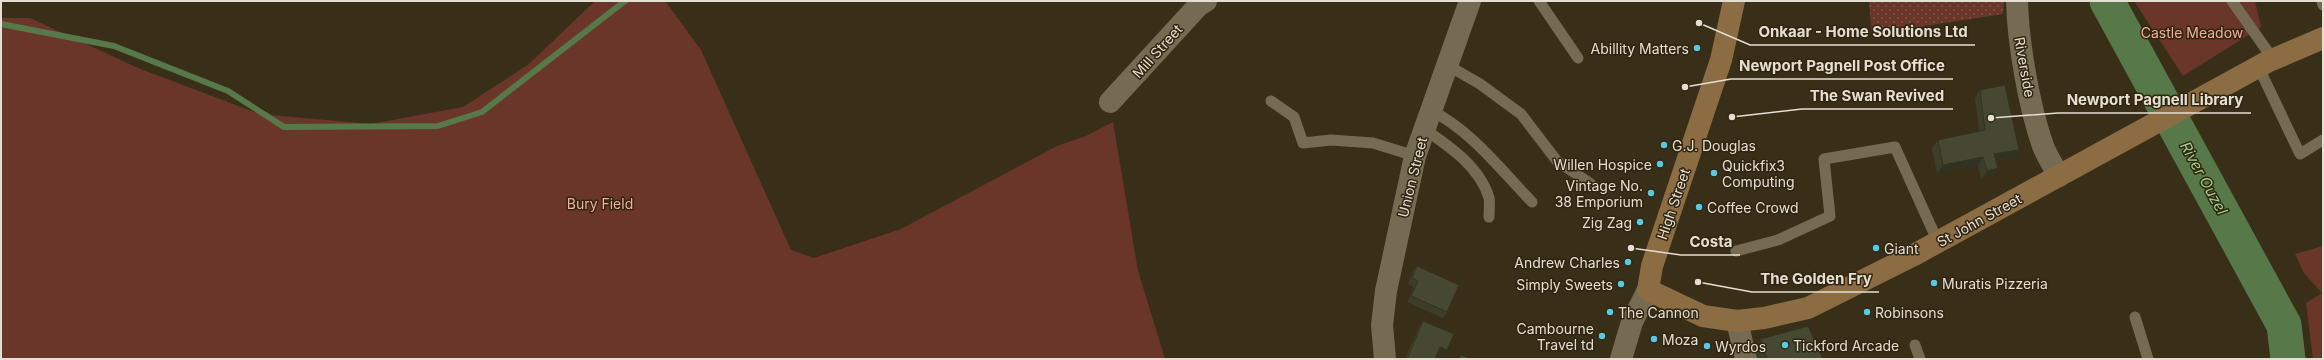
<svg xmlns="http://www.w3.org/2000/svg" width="2324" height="360" font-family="Inter,sans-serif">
	<defs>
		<pattern id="grass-dots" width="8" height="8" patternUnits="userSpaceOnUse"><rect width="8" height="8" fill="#6b362a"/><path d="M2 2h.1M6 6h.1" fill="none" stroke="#805348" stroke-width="1.8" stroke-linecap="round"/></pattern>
	</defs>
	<rect width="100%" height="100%" fill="#392f19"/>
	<path fill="url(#grass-dots)" d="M1855 1H2004L2003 14 1872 34 1869 2Z"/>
	<path fill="#6b362a" d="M595 1H665L701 50 791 250 814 258 901 229 1057 146 1086 136 1113 122 1138 271 1165 359H1V18H30L138 68 259 114 371 124 463 107 529 64Z
		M2134 1H2255L2261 27 2183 76Z
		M2323 246V359H2313L2306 303 2322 293 2304 273 2295 254Z"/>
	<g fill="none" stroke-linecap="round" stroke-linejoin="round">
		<path stroke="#577949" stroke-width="6" d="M1 24 114 46 228 91 284 127 438 126 482 112 625 1"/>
		<path stroke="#577949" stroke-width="35" d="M2107 1 2284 325 2288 359"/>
		<path stroke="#756a52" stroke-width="11" d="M1539 1 1578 58
			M2232 1 2273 59
			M2322 1 2323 5
			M1447 65 1480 84 1521 114 1557 161 1591 184
			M2258 66 2300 154 2323 140
			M1271 101 1294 117 1303 143 1331 140 1373 143 1415 156
			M1430 110C1471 130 1501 170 1532 202
			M1424 129C1449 146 1480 167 1489 198 1490 204 1489 211 1489 217
			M1736 251 1778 240 1830 216 1824 159 1895 147 1938 242
			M2135 317 2148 359
			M1915 345 1920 359"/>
		<path stroke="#756a52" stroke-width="22" d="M2017 1C2018 43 2029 106 2043 146 2047 156 2053 166 2059 176
			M1110 102 1198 6 1206 1
			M1737 321 1746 359
			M1385 359 1382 325 1386 291 1415 156 1470 1"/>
		<path stroke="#756a52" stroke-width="22" d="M1621 359 1632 322 1648 290"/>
		<path stroke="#8c6c43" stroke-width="22" d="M1734 1 1721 60 1652 266 1648 290 1703 316 1737 321 1764 318 1808 308 1914 255 2267 62 2323 38"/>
	</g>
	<path fill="#3d3e2a" d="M1980 90 2019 150 2013 158 1996 161 1998 168 1992 176 1981 179 1978 165 1937 173 1932 148 1938 140 1979 131 1975 98Z
		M1417 266 1447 312 1443 318 1407 302 1414 287 1408 284 1413 272Z
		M1423 321 1443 356 1437 354 1435 359H1405L1419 327Z
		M1761 339 1823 359H1757L1756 347Z"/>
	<path fill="#323222" d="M2019 150 2013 158 1988 162 1994 154Z
		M1983 157 1978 165 1937 173 1943 165Z
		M1998 168 1992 176 1981 179 1987 171Z
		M1440 347 1447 350 1443 356 1436 353Z"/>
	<path fill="#474831" stroke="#323222" d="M2005 85 2019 150 1994 154 1998 168 1987 171 1983 157 1943 165 1938 140 1985 130 1980 90Z
		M1417 266 1459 285 1447 312 1411 296 1418 281 1412 278Z
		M1423 321 1454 334 1447 350 1440 347 1435 359H1407Z
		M1808 326 1823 359H1768L1762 350 1761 339Z
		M1461 355 1472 359H1459Z"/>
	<g fill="#57c9e2" stroke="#2f2510" stroke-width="1.5">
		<circle cx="1697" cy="48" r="4"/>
		<circle cx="1664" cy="145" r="4"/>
		<circle cx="1660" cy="164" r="4"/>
		<circle cx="1714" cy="173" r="4"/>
		<circle cx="1651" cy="193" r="4"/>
		<circle cx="1699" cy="207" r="4"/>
		<circle cx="1640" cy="222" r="4"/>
		<circle cx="1876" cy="248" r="4"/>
		<circle cx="1628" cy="262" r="4"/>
		<circle cx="1934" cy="283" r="4"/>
		<circle cx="1621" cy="284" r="4"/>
		<circle cx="1610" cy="312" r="4"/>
		<circle cx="1867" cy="312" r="4"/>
		<circle cx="1602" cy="336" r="4"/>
		<circle cx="1654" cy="339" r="4"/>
		<circle cx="1785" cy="345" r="4"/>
		<circle cx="1707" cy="346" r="4"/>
	</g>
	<g text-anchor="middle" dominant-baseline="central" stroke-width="3" stroke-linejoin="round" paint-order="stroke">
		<g font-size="14" fill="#f7ae9d" stroke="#2f2510">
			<text x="2192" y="32">Castle Meadow</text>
			<text x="600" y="203">Bury Field</text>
		</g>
		<g font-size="14" fill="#e5dfd2" stroke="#2f2510" text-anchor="start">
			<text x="1689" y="48" text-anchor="end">Abillity Matters</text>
			<text x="1672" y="145">G.J. Douglas</text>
			<text x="1652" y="164" text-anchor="end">Willen Hospice</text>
			<text x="1722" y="165">Quickfix3<tspan x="1722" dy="16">Computing</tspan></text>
			<text x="1643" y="185" text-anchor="end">Vintage No.<tspan x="1643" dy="16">38 Emporium</tspan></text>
			<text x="1707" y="207">Coffee Crowd</text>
			<text x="1632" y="222" text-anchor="end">Zig Zag</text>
			<text x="1884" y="248">Giant</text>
			<text x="1620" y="262" text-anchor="end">Andrew Charles</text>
			<text x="1942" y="283">Muratis Pizzeria</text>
			<text x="1613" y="284" text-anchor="end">Simply Sweets</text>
			<text x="1618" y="312">The Cannon</text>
			<text x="1875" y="312">Robinsons</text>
			<text x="1594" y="328" text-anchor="end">Cambourne<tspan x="1594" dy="16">Travel td</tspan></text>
			<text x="1662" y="339">Moza</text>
			<text x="1793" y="345">Tickford Arcade</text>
			<text x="1715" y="346">Wyrdos</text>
		</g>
		<g font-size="14" fill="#e5dfd2" stroke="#2f2510">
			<text transform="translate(1157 51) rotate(-48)">Mill Street</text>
			<text transform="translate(2025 67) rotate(80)">Riverside</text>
			<text transform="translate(1412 177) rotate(-76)">Union Street</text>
			<text transform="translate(1673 204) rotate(-71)">High Street</text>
			<text transform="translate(1979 220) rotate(-29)">St John Street</text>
		</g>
		<g font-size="15" font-style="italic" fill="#9fd28a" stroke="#2f2510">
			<text transform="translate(2204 178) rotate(61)">River Ouzel</text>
		</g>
	</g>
	<path fill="none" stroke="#e5dfd2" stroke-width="1.5" d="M1699 23L1750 45H1975M1685 87L1731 79H1953M1732 117L1802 109H1953M1991 118L2058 113H2251M1631 248L1681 255H1740M1698 282L1752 292H1879"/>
	<g fill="#e5dfd2" stroke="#2f2510" stroke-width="1.5">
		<circle cx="1699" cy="23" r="4"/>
		<circle cx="1685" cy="87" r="4"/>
		<circle cx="1732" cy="117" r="4"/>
		<circle cx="1991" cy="118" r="4"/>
		<circle cx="1631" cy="248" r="4"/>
		<circle cx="1698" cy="282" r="4"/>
	</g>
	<g font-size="15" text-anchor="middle" font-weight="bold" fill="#e5dfd2" stroke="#2f2510" stroke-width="3" stroke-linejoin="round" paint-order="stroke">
		<text x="1863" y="37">Onkaar - Home Solutions Ltd</text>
		<text x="1842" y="71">Newport Pagnell Post Office</text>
		<text x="1877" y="101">The Swan Revived</text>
		<text x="2155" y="105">Newport Pagnell Library</text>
		<text x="1711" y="247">Costa</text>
		<text x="1816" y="284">The Golden Fry</text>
	</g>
	<rect width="2324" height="360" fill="none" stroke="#e5dfd2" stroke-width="4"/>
</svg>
